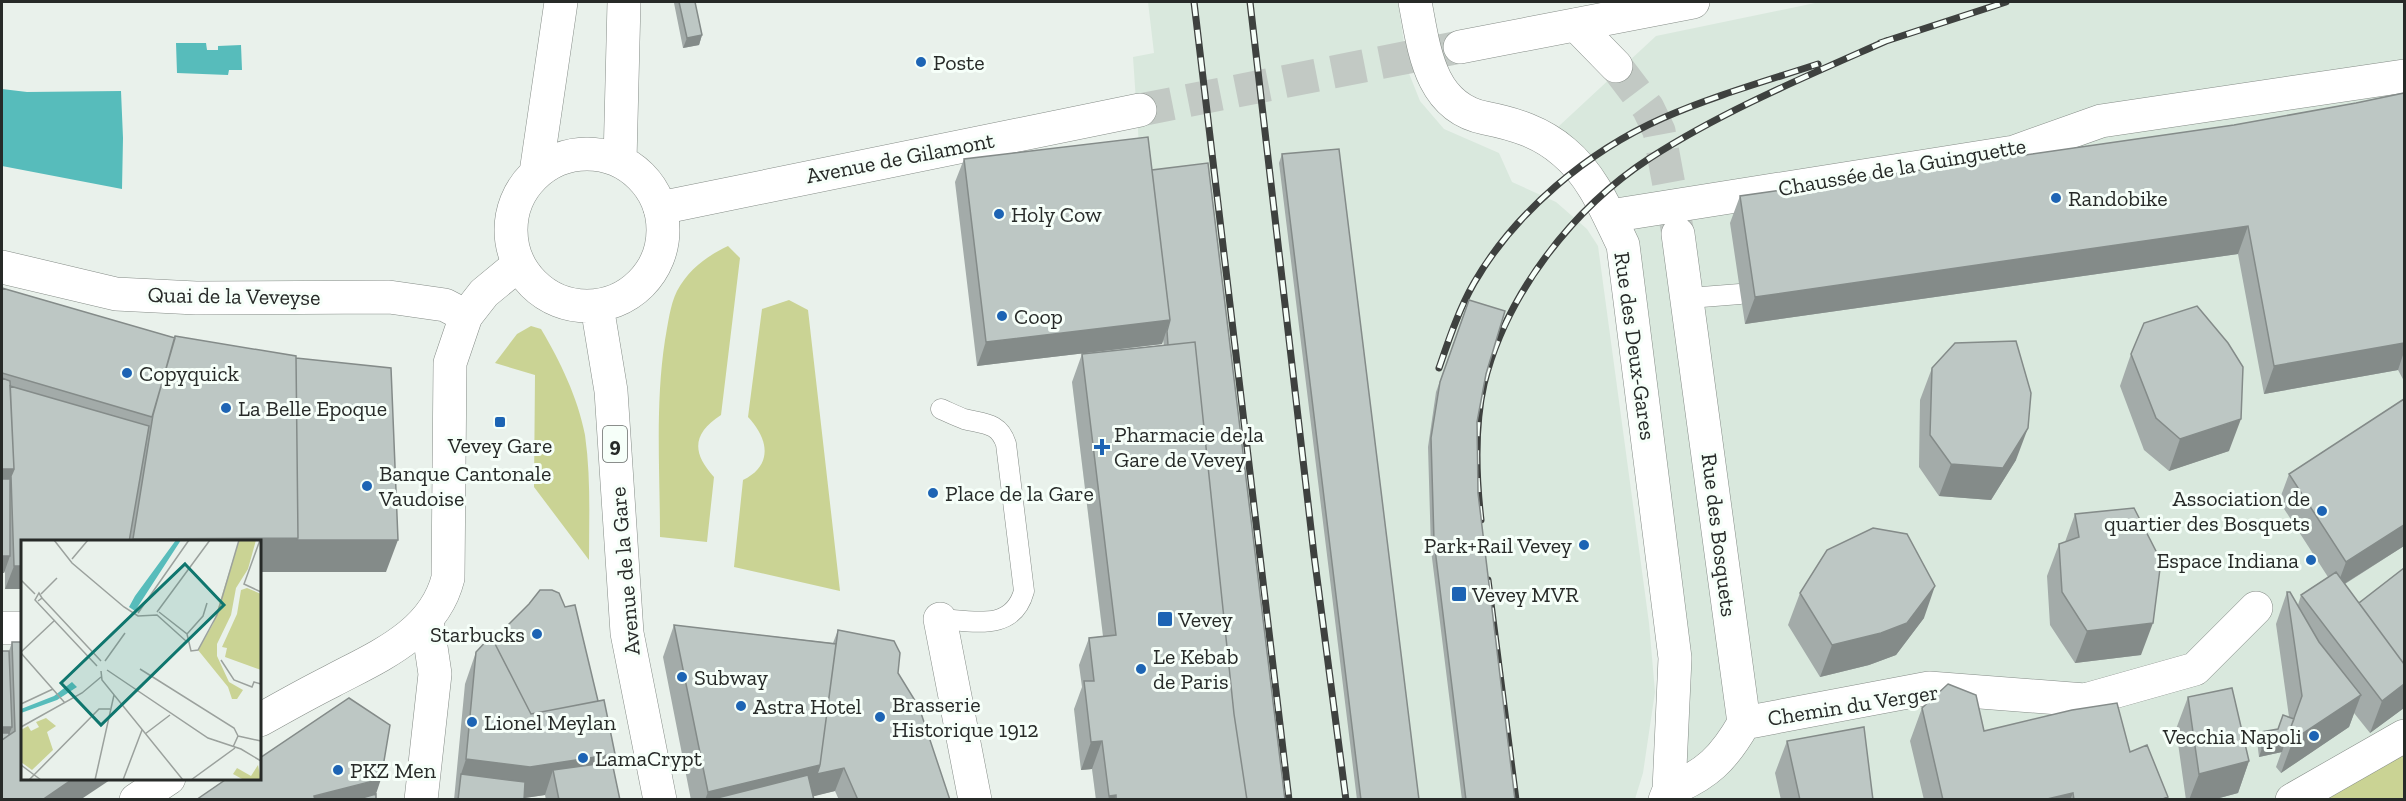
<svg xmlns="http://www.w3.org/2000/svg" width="2406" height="801" font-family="'Zilla Slab',serif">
	<rect width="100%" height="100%" fill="#e9f1eb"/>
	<path fill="#d9e8dd" d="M1148 2H1398L1408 71 1420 101 1444 129 1499 153 1512 182 1556 202 1587 229 1598 246 1649 623 1655 692 1643 773 1635 799H1096L1092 769 1081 770 1074 709H1084L1106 662 1072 382 1165 359 1140 160 1133 57 1154 53Z
		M1820 2H2404V736L2292 799H1665L1671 715 1623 245 1545 139 1656 36Z"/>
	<path fill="#cad394" d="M728 246 740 258 721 415C693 433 691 452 714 477L707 542 660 537C660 471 655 405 665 340 668 324 670 305 677 291 689 269 707 256 728 246Z
		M789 300 808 310 840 591 734 567 743 480C774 465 768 438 748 417L762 309Z
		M531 326 541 329C560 361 578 398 585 435 591 477 589 519 589 560L534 487 535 375 495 363 517 334Z
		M2404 736V799L2292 800Z"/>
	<path fill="#57bcbb" d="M176 43H206L207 50H218V46L241 45 242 70H229L228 75 177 73Z
		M2 89 27 92 121 91 123 138 122 189 2 166Z"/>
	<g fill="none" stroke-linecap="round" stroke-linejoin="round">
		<path stroke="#c2c9c4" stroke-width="33" stroke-dasharray="33 16" stroke-linecap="butt" d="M1616 66 1648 108 1659 131 1678 234"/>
		<path stroke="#c2c9c4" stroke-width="33" stroke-dasharray="33 16" stroke-linecap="butt" d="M1140 110 1460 47"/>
		<defs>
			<path id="lane" d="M1689 298 1740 294
				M940 619C974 621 1013 632 1024 591L1006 444C999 422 983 424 964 419 956 416 948 412 941 409"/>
			<path id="street" d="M1415 2C1424 48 1429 107 1485 118 1515 124 1541 132 1564 152 1593 176 1607 212 1623 245L1675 658 1669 790 1665 800
				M1576 25 1616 66
				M1610 216 2014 152 2101 121 2404 76
				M2 267 116 294 196 298 389 297 445 305 466 316
				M940 619 975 800
				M2 628H22
				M1744 723 1929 688 2085 700 2195 669 2256 608
				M1669 790C1707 775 1724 758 1744 723L1678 234
				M421 800 435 674 427 620
				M2292 800 2404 736"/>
			<path id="secondary" d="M1460 47 1693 2
				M660 208 1140 110
				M260 720C283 707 308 693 332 681 379 656 434 634 448 578L450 363 466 316 484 293 518 265
				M136 800 169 778"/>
			<path id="primary" d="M511 230a76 76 0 1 1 152 0a76 76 0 1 1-152 0Z
				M620 161 624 2
				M536 173 561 2
				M597 306 611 391 627 633 660 800"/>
		</defs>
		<use href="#lane" stroke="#858c87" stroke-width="21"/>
		<use href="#street" stroke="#858c87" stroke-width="34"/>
		<use href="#secondary" stroke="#858c87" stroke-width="34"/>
		<use href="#primary" stroke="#858c87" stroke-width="34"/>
		<use href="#lane" stroke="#fff" stroke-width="20"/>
		<use href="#street" stroke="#fff" stroke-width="33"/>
		<use href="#secondary" stroke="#fff" stroke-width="33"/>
		<use href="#primary" stroke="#fff" stroke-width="33"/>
		<defs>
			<path id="rail" d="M1194 2 1289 800
				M1250 2 1314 555 1346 800
				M1880 43 2006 2
				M1439 368C1449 339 1459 309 1474 283 1515 212 1588 151 1663 118 1713 96 1766 81 1818 64
				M1481 520C1476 476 1474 428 1484 384 1506 294 1573 208 1650 158 1723 111 1807 76 1886 41
				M1488 580 1516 800"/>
		</defs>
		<use href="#rail" stroke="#3e413f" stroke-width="7"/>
		<use href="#rail" stroke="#f6fff9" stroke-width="4.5" stroke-dasharray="14" stroke-linecap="butt"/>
	</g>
	<path fill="#a3aba9" d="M675 2H695L702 35 699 45 683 48 674 3Z
		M2404 93V381L2398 370 2264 394 2238 254 1745 324 1730 223 1740 196 2234 125 2356 103Z
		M1282 154 1419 800H1357L1279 163Z
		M964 159 1152 170 1275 718 1285 800H1096L1092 769 1081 770 1074 709 1082 687 1079 665 1089 638 1103 636 1072 382 1082 354 1164 345 1163 340 1162 344 977 366 955 182Z
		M2 288 175 338 296 358 386 572H260V542H22V589H5V571L4 573H2Z
		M1469 300 1486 374 1477 422 1478 493 1515 800H1462L1431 550 1428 447 1436 392Z
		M2131 354 2229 451 2169 471 2144 450 2120 386Z
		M1932 368 2016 460 1991 500 1939 496 1919 467 1920 400Z
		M2404 399V546L2345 584 2404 708 2370 733 2354 713 2349 727 2281 773 2276 767 2285 742 2282 752 2259 757 2257 741 2260 732 2278 729 2289 717 2276 624 2287 592 2298 605 2301 595 2328 577 2279 501 2289 474Z
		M2075 514 2141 655 2075 663 2050 625 2047 576 2059 544 2065 542Z
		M1800 593 1924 618 1896 655 1869 665 1820 677 1788 625Z
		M674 625 833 643 838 630 898 673 950 800H839L835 791 813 796 814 800H691L663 657Z
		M493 640 612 762 620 800H546L545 795 524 798 523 800H454L465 684 476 652Z
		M12 642 80 800H2L9 651Z
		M2188 697 2249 761 2238 793 2212 800H2186L2176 729Z
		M1922 708 1984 731 2130 752 2167 800H1924L1910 741Z
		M1787 741 1873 800H1781L1775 773Z"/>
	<path fill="#848b89" d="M702 35 699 45 683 48 687 38Z
		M2248 226 2238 254 1745 324 1755 297Z
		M1170 320 1162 344 977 366 986 342Z
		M2404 343V352L2398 370 2264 394 2274 366Z
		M2241 419 2229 451 2169 471 2180 439Z
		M2028 428 2016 460 1991 500 1939 496 1951 464Z
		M2 469H14L4 496H2Z
		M2404 525V546L2336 589 2346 562Z
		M298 538 285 572H260V542H132L133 539Z
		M297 540H398L386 572H285Z
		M2 556H10L4 573H2Z
		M14 566H22V589H5Z
		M1935 586 1924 618 1896 655 1869 665 1820 677 1832 645Z
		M2153 623 2141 655 2075 663 2087 631Z
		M2404 684V708L2370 733 2382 701Z
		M2361 695 2349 727 2281 773 2293 740Z
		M2 727H12L3 750H2Z
		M1102 741 1092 769 1081 770 1091 742Z
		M2285 742 2282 752 2259 757 2262 748Z
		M615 754 603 786 553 770 545 795 518 799 461 774 466 759Z
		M2249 761 2238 793 2212 800H2189L2199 774Z
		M820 765 844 768 835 791 799 800H705L708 792Z
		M74 778H113L80 800H42Z
		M381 779 374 800H312L314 796Z
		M2073 793 2070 800H2043Z
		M1116 795 1114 800H1108L1109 796Z"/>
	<path fill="#bdc7c4" stroke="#848b89" stroke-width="1.5" d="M679 2H695L702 35 687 38Z
		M2404 93V343L2274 366 2248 226 1755 297 1740 196 2234 125 2356 103Z
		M1148 137 1170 320 986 342 964 159Z
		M1339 149 1419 800H1361L1282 154Z
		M1208 163 1275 718 1285 800H1247L1234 714 1195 342 1168 345 1167 331 1170 320 1152 170Z
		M2 288 175 338 152 417 2 373Z
		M1469 300 1505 311 1486 374 1477 422 1478 493 1515 800H1466L1434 541 1431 438 1440 382Z
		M2197 306 2228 343 2243 367 2241 419 2180 439 2156 418 2131 354 2144 323Z
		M175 336 296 356 298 538 133 539 153 415Z
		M2016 341 2031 393 2028 428 2003 468 1951 464 1930 435 1932 368 1955 343Z
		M1195 342 1234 714 1247 800H1116V795L1109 796 1102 741 1091 742 1084 681H1094L1089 638 1116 635 1082 354Z
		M296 358 391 368 398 540H297L298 538Z
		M2 378 10 381 14 469H2Z
		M10 386 149 426 129 542H22V566H14L11 476 14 469Z
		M2404 399V525L2346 562 2289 474Z
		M2 479H10V556H2Z
		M2134 508 2161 561 2153 623 2087 631 2062 592 2059 544 2079 537 2075 514Z
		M1873 528 1907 534 1935 586 1907 623 1881 633 1832 645 1800 593 1827 550Z
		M2404 568V664L2359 603Z
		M2336 572 2404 664V684L2382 701 2301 595Z
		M540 590H552L559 593 565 607 575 605 598 701 531 714 493 640 529 604Z
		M2287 592H2290L2319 642 2361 695 2293 740 2288 735 2302 696Z
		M674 625 836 644 820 765 708 792Z
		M838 630 894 641 900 653 898 673 919 707 950 800H858L844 768 817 774 820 765Z
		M491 636 531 714 604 700 615 754 530 767 466 759 476 652Z
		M12 642H22V778H74L42 800H2V740L15 731Z
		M2 651H9L12 727H2Z
		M1948 684 1976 695 1984 731 2072 710 2117 703 2130 752 2147 745 2168 797 2160 800H2074L2073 793 2043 800H1943L1922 708Z
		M2232 688 2249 761 2199 774 2188 697Z
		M349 698 390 725 381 779 314 796 315 800H196L228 778H260V758Z
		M2283 715 2294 719 2285 742 2262 748 2260 732 2278 729Z
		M1864 727 1873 800H1800L1787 741Z
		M2 733H9V735L2 740Z
		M612 762 620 800H559L553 770Z
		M461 774 525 782 524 800H458Z
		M808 775 814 800H709Z
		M376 794V800H355Z"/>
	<g fill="#1d64b4" stroke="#f6fff9" stroke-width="2">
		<circle cx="921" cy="62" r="6"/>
		<circle cx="2056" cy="198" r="6"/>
		<circle cx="999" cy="214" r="6"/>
		<circle cx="1002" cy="316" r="6"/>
		<circle cx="127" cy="373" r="6"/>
		<circle cx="226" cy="408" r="6"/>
		<rect x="494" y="416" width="12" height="12" rx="3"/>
		<path d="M1099 438h6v6h6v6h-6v6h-6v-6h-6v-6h6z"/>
		<circle cx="367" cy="486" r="6"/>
		<circle cx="933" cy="493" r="6"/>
		<circle cx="2322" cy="511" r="6"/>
		<circle cx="1584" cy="545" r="6"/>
		<circle cx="2311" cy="560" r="6"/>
		<rect x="1451" y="586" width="16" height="16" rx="3"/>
		<rect x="1157" y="611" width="16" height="16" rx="3"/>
		<circle cx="537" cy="634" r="6"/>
		<circle cx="1141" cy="669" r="6"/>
		<circle cx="682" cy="677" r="6"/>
		<circle cx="741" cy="706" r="6"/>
		<circle cx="880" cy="717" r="6"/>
		<circle cx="472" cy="722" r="6"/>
		<circle cx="2314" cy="736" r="6"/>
		<circle cx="583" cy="758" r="6"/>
		<circle cx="338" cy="770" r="6"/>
	</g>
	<g text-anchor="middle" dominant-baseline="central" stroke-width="6" stroke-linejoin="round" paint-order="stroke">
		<rect fill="#f6fff9" stroke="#656a67" stroke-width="1.5" x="603" y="426" width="24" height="36" rx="4.5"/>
		<g font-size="21" font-weight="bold" fill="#272a28">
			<text x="615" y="444">9</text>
		</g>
		<g font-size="22" fill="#272a28" stroke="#f6fff9" text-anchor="start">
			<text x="933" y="62">Poste</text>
			<text x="2068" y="198">Randobike</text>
			<text x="1011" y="214">Holy Cow</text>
			<text x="1014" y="316">Coop</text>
			<text x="139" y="373">Copyquick</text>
			<text x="238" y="408">La Belle Epoque</text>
			<text x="1114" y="434">Pharmacie de la<tspan x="1114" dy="25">Gare de Vevey</tspan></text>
			<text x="500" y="445" text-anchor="middle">Vevey Gare</text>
			<text x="379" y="473">Banque Cantonale<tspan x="379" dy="25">Vaudoise</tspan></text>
			<text x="945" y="493">Place de la Gare</text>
			<text x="2310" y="498" text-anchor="end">Association de<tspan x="2310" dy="25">quartier des Bosquets</tspan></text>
			<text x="1572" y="545" text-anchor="end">Park+Rail Vevey</text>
			<text x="2299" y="560" text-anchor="end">Espace Indiana</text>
			<text x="1472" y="594">Vevey MVR</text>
			<text x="1178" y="619">Vevey</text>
			<text x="525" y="634" text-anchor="end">Starbucks</text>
			<text x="1153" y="656">Le Kebab<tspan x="1153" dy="25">de Paris</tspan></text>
			<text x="694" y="677">Subway</text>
			<text x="892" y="704">Brasserie<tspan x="892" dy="25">Historique 1912</tspan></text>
			<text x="753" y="706">Astra Hotel</text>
			<text x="484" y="722">Lionel Meylan</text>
			<text x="2302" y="736" text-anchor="end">Vecchia Napoli</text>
			<text x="595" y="758">LamaCrypt</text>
			<text x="350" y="770">PKZ Men</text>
		</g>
		<g font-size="22" fill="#272a28" stroke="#f6fff9">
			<text transform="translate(900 158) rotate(-11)">Avenue de Gilamont</text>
			<text transform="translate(1902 167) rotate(-10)">Chaussée de la Guinguette</text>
			<text transform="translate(234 296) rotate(1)">Quai de la Veveyse</text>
			<text transform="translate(1635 346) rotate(82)">Rue des Deux-Gares</text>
			<text transform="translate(1719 535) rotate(83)">Rue des Bosquets</text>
			<text transform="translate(625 571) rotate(-95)">Avenue de la Gare</text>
			<text transform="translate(1853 705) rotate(-9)">Chemin du Verger</text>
		</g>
	</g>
	<g transform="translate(21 540)">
		<rect width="240" height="240" fill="#e9f1eb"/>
		<path d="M218 0H235L227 29 215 48 210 75 196 104V116L208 142 222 150 216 159H211L207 147 177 110 192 84ZM226 48 240 54V130L204 117 206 108 201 107 216 74 220 50ZM25 178 35 186 26 192 32 210 11 230 0 222V190L7 186 10 191 18 187 15 182ZM237 225 240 240H223L212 234 216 228 230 236Z" fill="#cad394"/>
		<path d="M155 0H160L114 71 108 67 114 56ZM51 142 56 147 36 160 0 173V169L33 156Z" fill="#57bcbb"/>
		<path fill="none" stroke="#9ba19d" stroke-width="1.5" d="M33 0 51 23 103 67 117 76 136 75 165 101M239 0 223 44 240 52M51 19 67 0M0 40 14 54M20 54 36 38M21 58 80 121M17 61 21 58 18 53 14 60 76 126M136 72 189 0M138 72 166 94 170 111 177 110 196 75 218 0M117 73 168 0M166 94 182 76 186 63M0 112 34 80M0 113 44 163M200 120 213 140 231 147 233 142 240 144M84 121 104 93M119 129 213 188 217 196 212 207M86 130 187 198 220 209 240 221M80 131 81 140 162 240M0 164 32 149M0 187 61 153 80 137M124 194 149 175M217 196 240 201M0 225 20 240M8 240 78 169H89M74 240 93 155M102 240 121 190M170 240 214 208"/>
		<path fill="#0f766e" fill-opacity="0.15" stroke="#0f766e" stroke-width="3" d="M164 24 203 65 80 185 40 143Z"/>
		<rect width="240" height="240" fill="none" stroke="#272a28" stroke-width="3"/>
	</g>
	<rect width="2406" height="801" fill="none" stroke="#272a28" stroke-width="6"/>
</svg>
